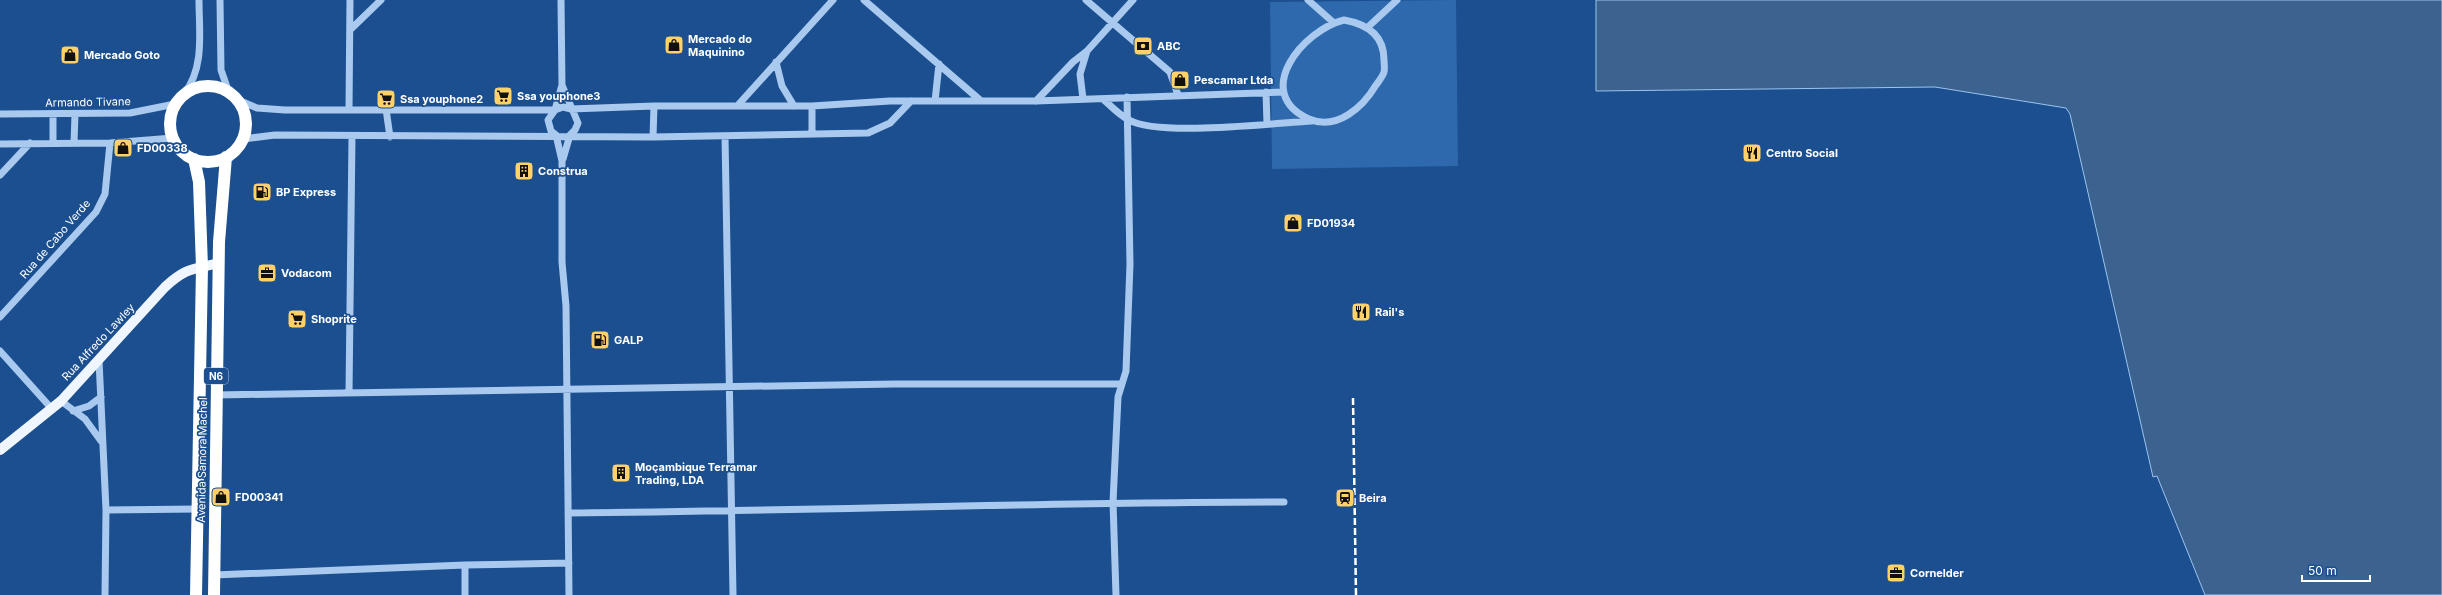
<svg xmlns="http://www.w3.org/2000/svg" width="2442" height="595" font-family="Inter,sans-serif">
	<rect width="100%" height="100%" fill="#1b4f8f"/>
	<path fill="#2e69ad" d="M1456 0 1458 166 1272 169 1270 2Z"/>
	<path fill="#3c6290" stroke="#9cc4f0" d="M1596 0H2442V595H2205L2157 476 2153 477 2070 114 2066 108 1935 87 1596 91Z"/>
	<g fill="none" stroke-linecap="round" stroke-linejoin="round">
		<path stroke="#a9c9ee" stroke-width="7" d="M220 0 221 70 228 90
			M561 0 562 85 555 110 548 120 551 131 556 135 562 161V262L566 306 569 595
			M864 0 980 100
			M1086 0 1170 72 1178 95
			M1308 0 1334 23
			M1344 20C1367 24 1384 35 1384 60 1384 63 1385 69 1384 72 1383 76 1379 81 1376 85 1363 107 1337 131 1309 119 1251 93 1303 30 1344 20Z
			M1368 27 1397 0
			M351 29 381 0
			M776 62 782 86 794 106
			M562 85 578 123 575 130 570 135 563 159
			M1266 92 1267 124
			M184 94C205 68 199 31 199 0
			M1083 99 1080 74 1087 51
			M1103 99C1111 106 1119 115 1129 120 1158 137 1275 123 1312 121
			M238 100 257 108 285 110H555L563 107 571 109 654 106H812L890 101H1036L1283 92
			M935 101 939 64
			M1036 101 1073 62 1087 51 1133 0
			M738 105 833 0
			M349 109 350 0
			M386 109 390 137
			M0 114 130 113 175 104
			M53 115V143
			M812 134V106
			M725 136 733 595
			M653 137 654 106
			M243 139 275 135 653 137 868 133 890 123 911 101
			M74 143 75 114
			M0 144 110 143 173 138
			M0 175 30 143
			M0 317 96 212 105 194 110 143
			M0 351 52 409
			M99 360 106 510 105 595
			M349 393 352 136
			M216 395 895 384H1122
			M61 401 85 419 101 441
			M73 411 89 406 101 397
			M106 510 197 509
			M569 513C807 511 1045 502 1284 502
			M214 575 465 565 569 563
			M465 595V565
			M1116 595 1113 502 1118 397 1126 371 1130 264 1127 97"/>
		<path stroke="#f0f6ff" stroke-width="10" d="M0 450 61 401 165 287C187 267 192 270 219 263"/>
		<path stroke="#fff" stroke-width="12" d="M170 124a38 38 0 1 1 76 0a38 38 0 1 1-76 0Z
			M194 159 199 182 202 267 196 595
			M214 595 219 242 226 157"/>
		<path stroke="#fff" stroke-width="2.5" stroke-dasharray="7 3" stroke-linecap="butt" d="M1353 398 1356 595"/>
	</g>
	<defs>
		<symbol id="shop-square" viewBox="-11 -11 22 22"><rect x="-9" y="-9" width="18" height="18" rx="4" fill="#ffd166" stroke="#1b4f8f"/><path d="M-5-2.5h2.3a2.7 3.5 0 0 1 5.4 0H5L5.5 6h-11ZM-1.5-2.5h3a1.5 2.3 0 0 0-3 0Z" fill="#111"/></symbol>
		<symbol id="bank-square" viewBox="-11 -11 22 22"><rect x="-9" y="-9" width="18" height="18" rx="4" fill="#ffd166" stroke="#1b4f8f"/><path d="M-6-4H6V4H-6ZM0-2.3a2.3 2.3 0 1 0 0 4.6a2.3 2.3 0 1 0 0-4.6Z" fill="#111"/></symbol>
		<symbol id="supermarket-square" viewBox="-11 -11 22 22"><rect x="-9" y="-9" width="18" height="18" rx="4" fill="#ffd166" stroke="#1b4f8f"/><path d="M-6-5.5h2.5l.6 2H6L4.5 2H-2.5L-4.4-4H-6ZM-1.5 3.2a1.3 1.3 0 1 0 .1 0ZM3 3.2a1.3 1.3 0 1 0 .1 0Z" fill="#111"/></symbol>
		<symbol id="restaurant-square" viewBox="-11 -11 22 22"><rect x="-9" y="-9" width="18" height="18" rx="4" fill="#ffd166" stroke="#1b4f8f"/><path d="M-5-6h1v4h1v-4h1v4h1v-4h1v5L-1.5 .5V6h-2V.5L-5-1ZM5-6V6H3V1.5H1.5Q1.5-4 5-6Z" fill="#111"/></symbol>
		<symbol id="building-square" viewBox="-11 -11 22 22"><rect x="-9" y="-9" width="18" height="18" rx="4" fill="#ffd166" stroke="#1b4f8f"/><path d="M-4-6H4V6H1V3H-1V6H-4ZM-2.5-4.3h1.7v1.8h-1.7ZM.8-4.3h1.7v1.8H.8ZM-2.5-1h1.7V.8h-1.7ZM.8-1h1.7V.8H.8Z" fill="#111"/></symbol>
		<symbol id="fuel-square" viewBox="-11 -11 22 22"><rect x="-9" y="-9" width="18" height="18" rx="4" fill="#ffd166" stroke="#1b4f8f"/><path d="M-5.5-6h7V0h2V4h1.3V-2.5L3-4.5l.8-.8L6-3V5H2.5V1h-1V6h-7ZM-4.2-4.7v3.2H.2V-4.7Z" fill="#111"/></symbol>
		<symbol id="office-square" viewBox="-11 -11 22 22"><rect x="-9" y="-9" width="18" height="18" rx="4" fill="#ffd166" stroke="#1b4f8f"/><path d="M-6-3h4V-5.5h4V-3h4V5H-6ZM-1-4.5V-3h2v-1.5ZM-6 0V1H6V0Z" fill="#111"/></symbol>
		<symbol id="station-square" viewBox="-11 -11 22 22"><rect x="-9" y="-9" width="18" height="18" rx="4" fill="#ffd166" stroke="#1b4f8f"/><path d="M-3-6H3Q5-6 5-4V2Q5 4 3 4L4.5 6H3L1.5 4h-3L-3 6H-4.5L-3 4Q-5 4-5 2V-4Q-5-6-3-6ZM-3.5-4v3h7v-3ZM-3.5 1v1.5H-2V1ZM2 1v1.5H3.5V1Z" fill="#111"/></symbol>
	</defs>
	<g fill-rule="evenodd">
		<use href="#shop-square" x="663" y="34" width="22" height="22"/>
		<use href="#bank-square" x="1132" y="35" width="22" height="22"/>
		<use href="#shop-square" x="59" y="44" width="22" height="22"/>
		<use href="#shop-square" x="1169" y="69" width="22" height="22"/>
		<use href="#supermarket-square" x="492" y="85" width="22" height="22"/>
		<use href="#supermarket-square" x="375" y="88" width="22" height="22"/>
		<use href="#shop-square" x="112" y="137" width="22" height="22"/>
		<use href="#restaurant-square" x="1741" y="142" width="22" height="22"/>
		<use href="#building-square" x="513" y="160" width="22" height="22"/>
		<use href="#fuel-square" x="251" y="181" width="22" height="22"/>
		<use href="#shop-square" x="1282" y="212" width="22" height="22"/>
		<use href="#office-square" x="256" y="262" width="22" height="22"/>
		<use href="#restaurant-square" x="1350" y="301" width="22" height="22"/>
		<use href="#supermarket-square" x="286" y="308" width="22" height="22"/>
		<use href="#fuel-square" x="589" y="329" width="22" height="22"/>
		<use href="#building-square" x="610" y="462" width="22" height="22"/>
		<use href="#shop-square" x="210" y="486" width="22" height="22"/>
		<use href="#station-square" x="1334" y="487" width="22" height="22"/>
		<use href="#office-square" x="1885" y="562" width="22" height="22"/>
	</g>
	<g text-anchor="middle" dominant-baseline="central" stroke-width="3.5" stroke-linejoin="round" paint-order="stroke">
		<rect fill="#1b4f8f" stroke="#bbcadd" stroke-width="1" x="204" y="368" width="24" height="16" rx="3"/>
		<g font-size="10" font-weight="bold" fill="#fff">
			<text x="216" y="376">N6</text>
		</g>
		<g font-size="11" font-weight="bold" fill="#fff" stroke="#1b4f8f" text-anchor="start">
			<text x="688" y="39">Mercado do<tspan x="688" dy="13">Maquinino</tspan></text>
			<text x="1157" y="46">ABC</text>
			<text x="84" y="55">Mercado Goto</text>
			<text x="1194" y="80">Pescamar Ltda</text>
			<text x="517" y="96">Ssa youphone3</text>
			<text x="400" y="99">Ssa youphone2</text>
			<text x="137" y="148">FD00338</text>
			<text x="1766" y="153">Centro Social</text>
			<text x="538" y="171">Construa</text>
			<text x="276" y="192">BP Express</text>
			<text x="1307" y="223">FD01934</text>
			<text x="281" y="273">Vodacom</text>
			<text x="1375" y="312">Rail's</text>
			<text x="311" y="319">Shoprite</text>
			<text x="614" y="340">GALP</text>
			<text x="635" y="467">Moçambique Terramar<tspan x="635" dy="13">Trading, LDA</tspan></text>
			<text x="235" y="497">FD00341</text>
			<text x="1359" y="498">Beira</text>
			<text x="1910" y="573">Cornelder</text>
		</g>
		<g font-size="11" fill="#fff" stroke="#1b4f8f">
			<text transform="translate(88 102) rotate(-1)">Armando Tivane</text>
			<text transform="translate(55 239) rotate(-49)">Rua de Cabo Verde</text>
			<text transform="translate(98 342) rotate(-47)">Rua Alfredo Lawley</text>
			<text transform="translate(202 460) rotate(-89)">Avenida Samora Machel</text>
		</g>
	</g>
	<path d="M2302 575v6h68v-6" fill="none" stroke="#ffffff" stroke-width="2"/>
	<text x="2308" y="575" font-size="12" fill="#ffffff" stroke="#1b4f8f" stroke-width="3" paint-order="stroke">50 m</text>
</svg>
